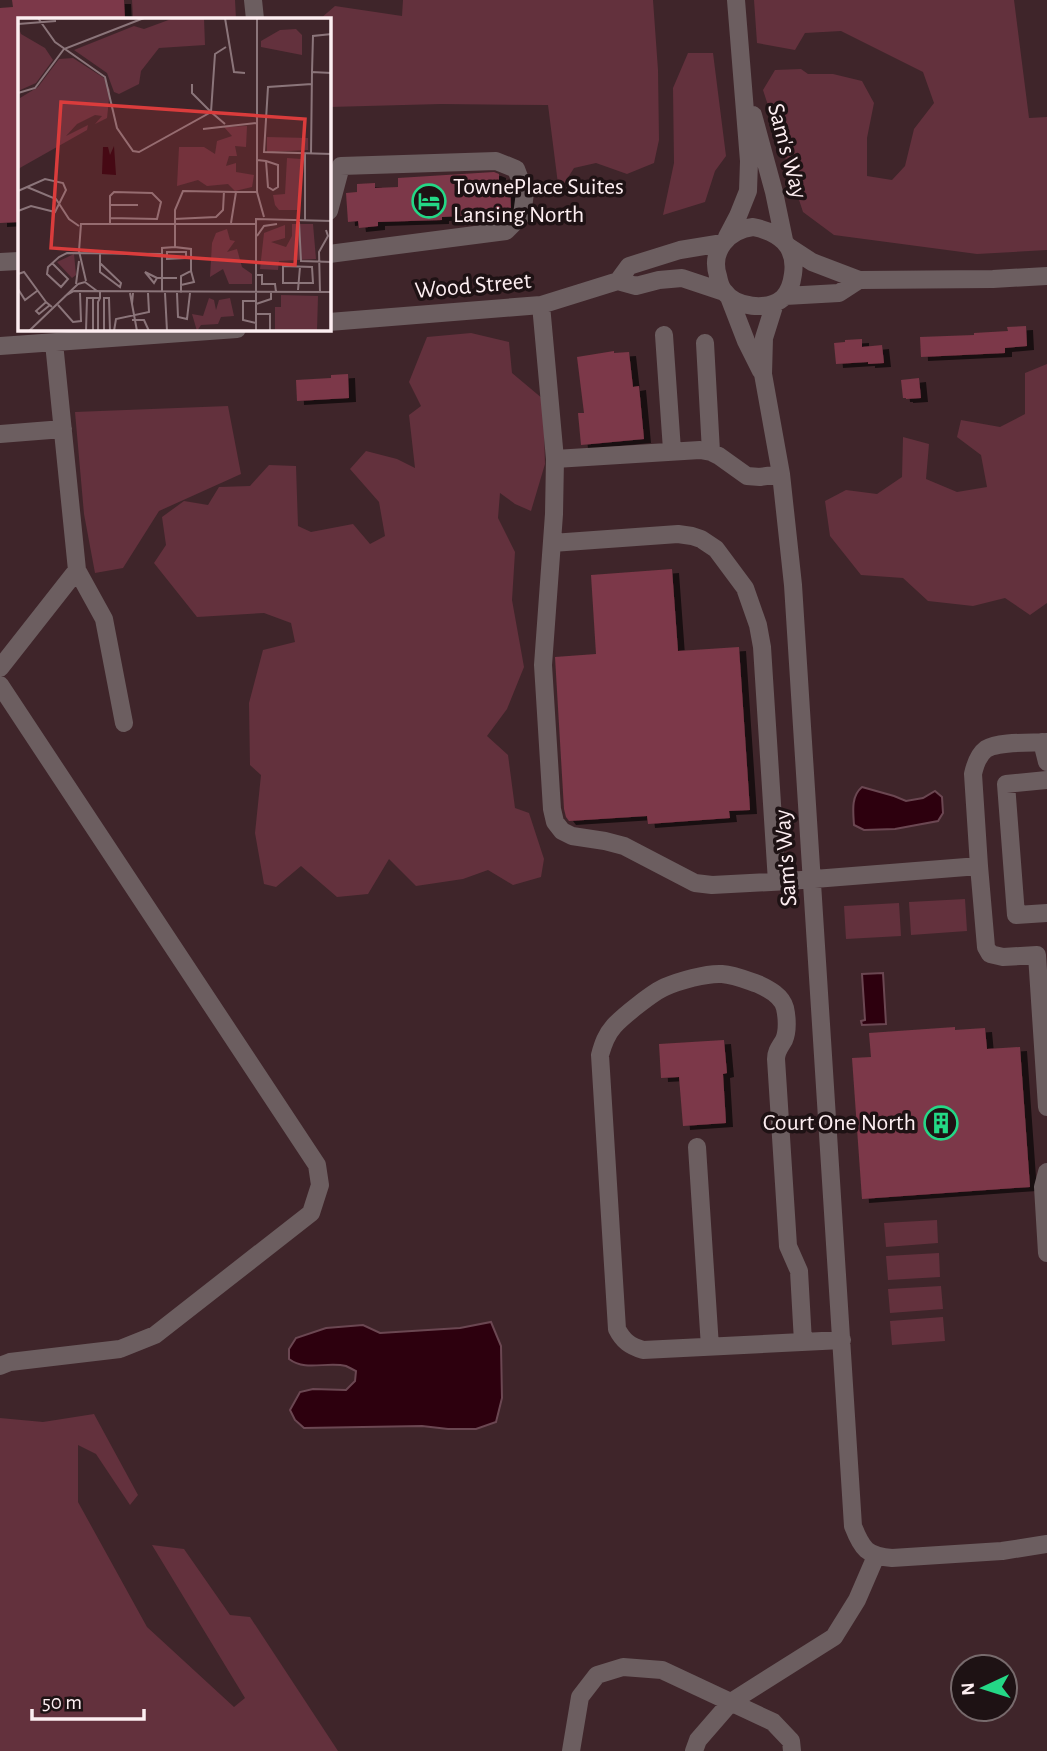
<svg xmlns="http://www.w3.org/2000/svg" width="1047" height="1751" font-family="'Alegreya Sans',sans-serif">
	<defs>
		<filter id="shadow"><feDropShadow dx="7" dy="4" stdDeviation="0" flood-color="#0009"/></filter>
	</defs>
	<rect width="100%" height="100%" fill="#3f252a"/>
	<path fill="#63313d" d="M132 0H235L236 19H133Z
		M403 0H653L658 70 659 140 654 163 627 174 596 163 574 168 559 192 548 105 441 104 329 107V19H320L335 6 402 16Z
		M754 0H1014L1029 118 1047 117V250L977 254 834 235 803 212 763 90 775 70 801 69 808 74H833L862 81 874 103 867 138V176L892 180 905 166 914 129 934 103 923 72 841 31 805 33 795 50 757 43Z
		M688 53H713L726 156 715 171 705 202 663 215 674 163 673 88Z
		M471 333 509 342 512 373 543 399 545 464 531 511 515 504 500 493 498 518 515 552 512 600 524 667 507 709 487 736 508 755 515 808 529 813 544 859 541 877 513 885 488 870 463 879 416 886 389 859 368 894 337 897 301 866 276 887 264 884 255 833 261 775 250 765 249 703 263 650 295 642 291 623 264 613 197 617 154 563 166 545 162 517 184 501 208 505 219 487 250 486 269 465 296 466 298 526 311 532 353 524 370 544 385 536 379 502 350 469 366 451 397 459 415 468 409 415 421 406 409 382 427 337Z
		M1047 364V603L1030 615 1005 598 973 606 928 601 903 578 861 575 830 536 825 501 846 490 877 494 902 477 903 437 929 444 926 479 957 492 987 487 981 455 957 437 961 420 1000 427 1025 414V373Z
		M228 406 241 474 159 511 123 568 95 573 84 514 75 412Z
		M965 899 967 931 911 935 909 902Z
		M899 903 901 936 846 939 844 906Z
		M937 1220 938 1243 886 1247 884 1223Z
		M939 1253 940 1277 888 1280 886 1256Z
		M941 1286 943 1309 890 1313 888 1289Z
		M943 1317 945 1341 892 1345 890 1321Z
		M94 1414 138 1495 130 1505 96 1454 78 1445V1502L147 1627 234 1707 245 1698 152 1545 184 1549 230 1615 250 1617 338 1751H0V1418L43 1422Z"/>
	<path fill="#2d000e" stroke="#6b4752" stroke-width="2" d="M862 787 894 796 906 801 923 798 935 791 942 797 943 813 938 821 895 829 864 830 854 825C853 811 851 796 862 787Z
		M883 973 886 1024 862 1025 861 1021 865 1020 862 974Z
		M491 1322 501 1346 502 1398 496 1422 476 1429H448L422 1426 304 1428 295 1420 290 1410 300 1392 313 1389 346 1390 355 1381 356 1371C354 1370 348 1367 346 1366 327 1361 306 1372 289 1359V1349L296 1338 326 1328 363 1325 380 1333 460 1328Z"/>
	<path fill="#7c3848" filter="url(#shadow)" d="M12 0H124L125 19H19V222L0 223V8L13 7Z
		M494 172 499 174V183H509L510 185 511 209 501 210 502 219 482 220 481 215 442 217V220L378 222V226L359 228 358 221 348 222 346 193 357 192V184L375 183V188L398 187V178Z
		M1026 326 1027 346 1005 348V353L921 357 920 337 974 335V333L1008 331 1007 327Z
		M862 339V347L882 345 884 363 868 364V362L836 364 834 343 845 342V340Z
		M614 351V353L629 352 633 387 639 386 644 439 581 445 578 413H584L577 357Z
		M348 374 349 398 297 401 296 380 331 378V375Z
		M919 378 921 398 906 399V398H903L901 380Z
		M672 569 678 651 739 647 750 810 729 811 730 818 648 824 647 816 569 821 566 817 564 809 555 657 596 654 591 575Z
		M955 1027V1030L985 1028 987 1049 1020 1047 1030 1187 862 1199 852 1058 871 1057 869 1033Z
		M724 1040 727 1073 723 1074 726 1123 683 1126 679 1077 661 1078 659 1044Z"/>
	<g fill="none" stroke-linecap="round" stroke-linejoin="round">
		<path stroke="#6c5e60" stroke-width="18" d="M253 0 255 19
			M753 115 774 192 784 240
			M329 211 341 166 496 161 516 169 525 193 522 215 506 231 329 254
			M753 227C778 232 797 245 793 274 792 282 789 292 783 298 768 311 735 308 724 291 721 288 719 281 718 276 710 251 728 230 753 227Z
			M727 237 738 216 748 191 749 161 736 0
			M789 247 812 262 859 280 993 279 1047 276
			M0 262 19 261
			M618 281 629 266 680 250 723 243
			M785 296 839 293 859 280
			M729 297 746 341 761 371
			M775 303 764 338 763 374 781 474 793 585 853 1526C862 1549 867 1556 892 1558L1002 1551 1047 1544
			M541 305 555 459 700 450 711 452 719 456 747 476 760 477 781 474
			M329 322 541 305 618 281 636 286 659 280 682 278 724 292
			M664 335 672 450
			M54 343 77 570 104 619 124 723
			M705 343 711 452
			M0 346 237 329
			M0 434 63 429
			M555 459 554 514 543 665 552 809 555 822 562 831 572 836 605 841 624 846 695 883 712 885 789 881 979 866 973 774C975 765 978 755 986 749 999 741 1032 743 1047 742
			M552 543 678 534 692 536 701 539 716 549 745 588 758 625 762 647 777 882
			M0 668 77 570
			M0 685 317 1165 320 1185 311 1213 155 1335 120 1349 10 1362 0 1366
			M1042 742 1047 762
			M1047 780 1006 784 1016 915 1047 913
			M979 866 986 947 990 954 1003 957 1037 955 1047 1107
			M697 1147 710 1347
			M1047 1172 1043 1187 1047 1253
			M803 1342 799 1271 788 1246 776 1059C776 1051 780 1047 784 1040 788 1031 787 1017 785 1008 782 996 769 989 758 984 746 980 735 975 722 974 706 973 679 981 665 987 653 992 622 1017 614 1026 606 1035 603 1044 600 1055L617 1329C623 1341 630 1346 643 1350L842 1340
			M571 1751 580 1697 597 1675 623 1667 662 1670 773 1722 791 1741 792 1751
			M694 1751 698 1740 731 1702 834 1637 857 1600 876 1556"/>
	</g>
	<defs>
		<symbol id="hotel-ring" viewBox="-11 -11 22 22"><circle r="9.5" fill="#1e1214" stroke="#24d886" stroke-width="1.5"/><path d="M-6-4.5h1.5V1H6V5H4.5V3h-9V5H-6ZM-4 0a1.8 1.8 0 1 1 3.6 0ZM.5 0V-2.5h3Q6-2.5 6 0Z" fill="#24d886"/></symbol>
		<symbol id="building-ring" viewBox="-11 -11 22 22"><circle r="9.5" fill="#1e1214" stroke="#24d886" stroke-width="1.5"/><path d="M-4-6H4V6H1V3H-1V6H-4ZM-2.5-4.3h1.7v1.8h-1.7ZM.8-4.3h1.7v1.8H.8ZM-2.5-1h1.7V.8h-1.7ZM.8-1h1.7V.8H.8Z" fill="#24d886"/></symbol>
	</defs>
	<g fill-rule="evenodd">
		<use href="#hotel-ring" x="410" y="182" width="38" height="38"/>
		<use href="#building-ring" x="922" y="1104" width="38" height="38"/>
	</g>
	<g text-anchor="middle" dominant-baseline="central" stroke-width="7" stroke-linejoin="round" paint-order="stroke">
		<g font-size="24" fill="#fdeef1" stroke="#1e1214">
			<text transform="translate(787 151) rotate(75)">Sam's Way</text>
			<text transform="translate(473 286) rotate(-5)">Wood Street</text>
			<text transform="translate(786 858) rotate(-94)">Sam's Way</text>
		</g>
		<g font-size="24" fill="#fdeef1" stroke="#1e1214" text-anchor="start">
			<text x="453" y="187">TownePlace Suites<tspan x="453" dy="28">Lansing North</tspan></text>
			<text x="916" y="1123" text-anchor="end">Court One North</text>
		</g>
	</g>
	<g transform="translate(18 18)">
		<rect width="313" height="313" fill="#3f252a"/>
		<path d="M156 0H186L187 27 141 30 123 53 121 66 101 76 96 74 89 55 56 32 116 8 126 11ZM0 8 3 16 27 30 35 42 18 65 0 73ZM278 11 284 17V37L243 29V23L262 12ZM55 40 86 60 92 72 89 100 77 106 84 98 77 97 59 106 48 118 70 107 69 112 0 151 2 80 20 69 41 41ZM229 108 228 129 217 128 219 138H211L208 148 218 145V154L236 157 234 169 217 173 210 166 189 168 180 162 159 168 161 129H186L197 136 199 123 214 118 206 109ZM249 119 290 120V132L249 134ZM269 140 283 141 281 192H261L257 187 255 177 267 176ZM274 206H295L298 241 261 243 260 252 242 251 246 215 267 207V220L253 224 268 229 274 218ZM209 211 212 222 217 223 209 234 219 231 224 249 234 256V266H211L205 251 192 259 194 225 198 215ZM56 236 58 257 54 260 39 244ZM263 277 300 278 299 313H257V289H263ZM191 280 196 282 198 292 201 282 212 280 216 298 203 299 200 306 183 307 179 313 174 296 185 298Z" fill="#63313d"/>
		<path d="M96 128 98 157 84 156 85 129H90L92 137Z" fill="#2d000e"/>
		<path fill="none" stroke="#8b757a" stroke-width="2" d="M20 0 37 24 87 59 99 110 115 133 121 134 193 94 174 75V66M207 0 216 54 227 55M239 0V174L246 199M0 6 38 3M294 54 295 18 314 16M294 66 250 69 246 134 314 136M0 75 17 70 46 31 126 0M207 106 193 94 197 36 208 29M185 111 239 105M287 136V204M293 136 294 54 314 55M239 142 248 143 260 147V169L255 172 250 169 248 143M9 169 38 181 51 201 61 208M0 173 27 161 45 165 48 172 37 194 13 188 0 193M92 187H120M156 201 198 199 205 192 206 173M281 204 283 243 314 244M92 205V178L96 174 134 175 143 184 139 201 92 200M213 205 218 174H239M239 218 246 208 259 206M82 234V245L103 265 102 269 82 254V245M144 236V273M168 240V234H149V241L168 240 173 239M34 245 50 261 43 269 29 256 30 249 41 239 49 235 144 236V230L157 229M265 248 294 249 295 265H265ZM0 256 6 254 28 284M238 257H244V266H257L258 274M139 260 136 265 127 254 139 260H159M68 263 61 233 63 206H237M58 266 61 243M60 266 67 264 79 273M163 267 176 264 173 253M0 271 7 282 19 273M280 272 282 249M82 274V280L80 284V313H68L69 280H82M302 274 301 234 310 218 308 212M112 275 114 286 115 275M147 275 149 313M159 275 160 299 169 301 172 275M163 275V258L173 253V231L157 229V192L165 173 218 174M47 278 56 273 314 274M237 283H225V302L238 305M114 286 119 313M238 286 253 281V274M32 287 21 296 18 293 28 284 34 289M40 287 55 304 63 303 62 275M238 296H252V313M114 302H126L131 313M11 313 60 266M75 313V280M80 313H92L91 280H86V313M96 313 98 301 131 294 130 275M238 313V201L314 203"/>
		<path fill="#da3c3c" fill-opacity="0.15" stroke="#da3c3c" stroke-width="3.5" d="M43 84 287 101 277 247 33 230Z"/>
		<rect width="313" height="313" fill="none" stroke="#fdeef1" stroke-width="3.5"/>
	</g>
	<g transform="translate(984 1688) rotate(266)"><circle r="33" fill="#1e1214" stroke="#776a6c" stroke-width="2"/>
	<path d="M0-5L12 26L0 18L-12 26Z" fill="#24d886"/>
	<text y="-10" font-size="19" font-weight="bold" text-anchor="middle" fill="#fdeef1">N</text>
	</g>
	<path d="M32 1709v10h112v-10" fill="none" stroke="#fdeef1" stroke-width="3.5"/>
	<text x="42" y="1709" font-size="21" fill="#fdeef1" stroke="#1e1214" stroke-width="5" paint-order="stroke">50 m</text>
</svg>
